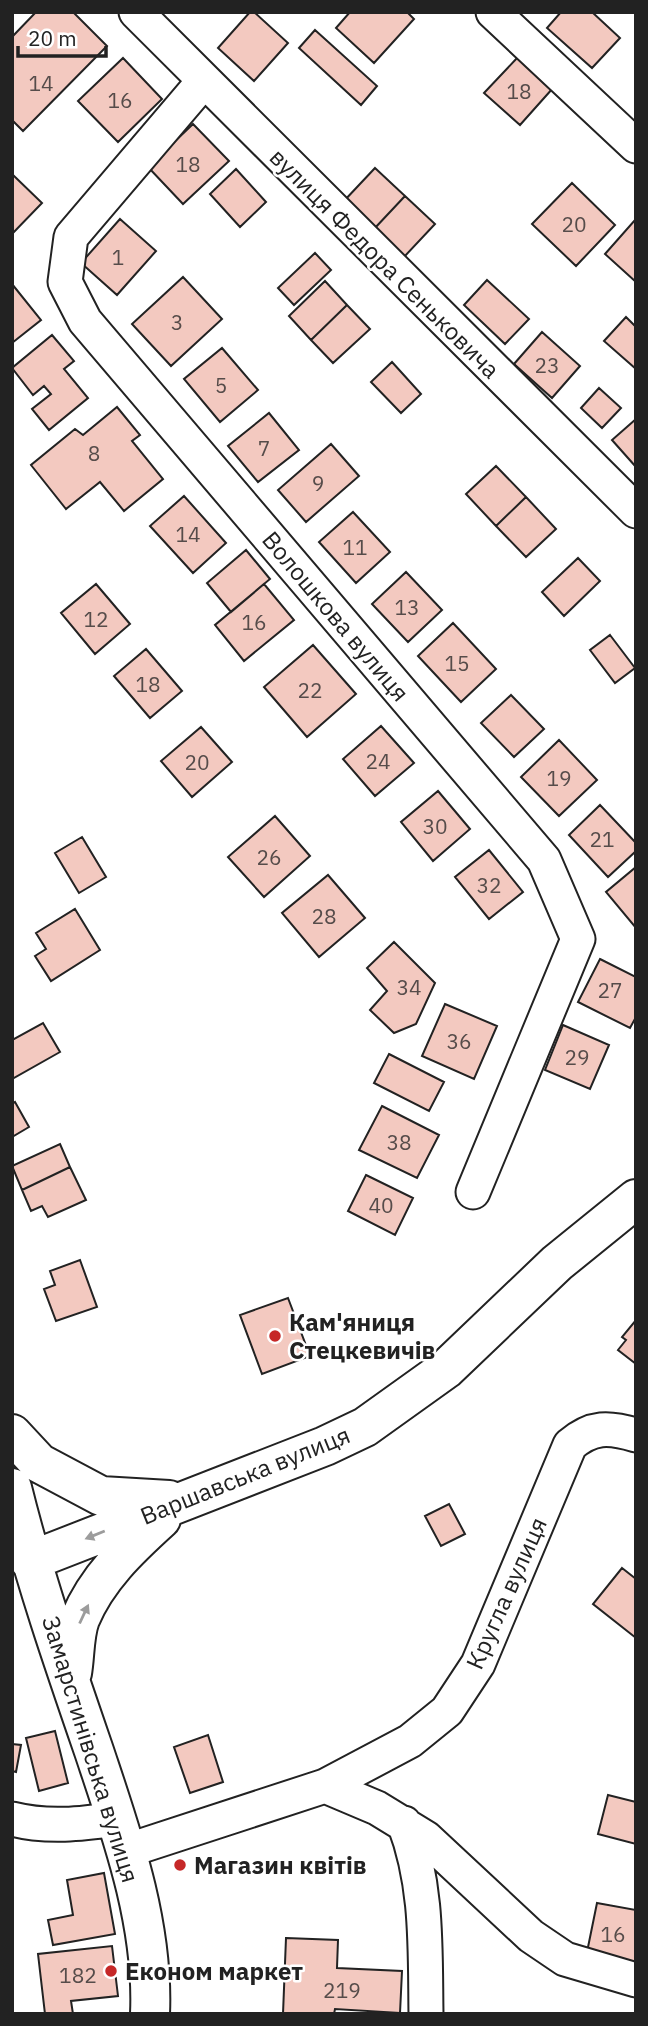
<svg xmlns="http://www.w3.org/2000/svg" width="648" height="2026" font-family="'IBM Plex Sans',sans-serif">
	<rect width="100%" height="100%" fill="#fff"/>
	<path fill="#f3c9c0" stroke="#222" stroke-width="2" d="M36 12H73L107 46 23 131 12 120V37Z
		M250 12H254L288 43 254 81 218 48Z
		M350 12H407L414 19 374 63 336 28Z
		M561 12H592L620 38 592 68 547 28Z
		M315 30 377 86 361 105 299 48Z
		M518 57 553 88 520 125 484 93Z
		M123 58 162 99 118 142 78 101Z
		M193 124 229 161 183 204 148 167Z
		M375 168 405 196 374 229 343 202Z
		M236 169 266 202 240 227 210 194Z
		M12 174 42 203 12 234Z
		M572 183 615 225 576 266 532 224Z
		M405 196 435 224 404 257 374 229Z
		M120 219 156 251 117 295 81 263Z
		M635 220H636V282L605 254Z
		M315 253 331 270 294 305 278 288Z
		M183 277 222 319 171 366 132 324Z
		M487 280 529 319 505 344 464 305Z
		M325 281 347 305 311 340 289 316Z
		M12 284 41 320 12 343Z
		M347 305 370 329 333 363 311 340Z
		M626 317 636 327V369L604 341Z
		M542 332 580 366 552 398 514 364Z
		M52 335 74 361 64 369 88 398 49 430 32 409 51 394 44 386 33 395 12 368Z
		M222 348 258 390 220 422 184 379Z
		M392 362 421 394 401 413 371 382Z
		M599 388 621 408 602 428 581 408Z
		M117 407 140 435 132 441 163 479 124 511 100 482 66 509 31 465 75 429 83 435Z
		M269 413 299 450 258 482 228 446Z
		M636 419V467L612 440Z
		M331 444 359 476 306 522 278 490Z
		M496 466 526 497 496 526 466 494Z
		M184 496 226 543 193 573 150 526Z
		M526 497 556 529 526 557 496 526Z
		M353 512 390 552 356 583 319 542Z
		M246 550 270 579 231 612 207 583Z
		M578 558 600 581 564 616 542 592Z
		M406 572 442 610 408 642 372 604Z
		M96 584 130 624 95 654 61 613Z
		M264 584 294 620 244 661 215 625Z
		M453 623 496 669 461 702 418 656Z
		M610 635 635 668 615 683 590 650Z
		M313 645 356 694 307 737 264 687Z
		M146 649 182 691 150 718 114 676Z
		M511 695 544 729 514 757 481 723Z
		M381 726 414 763 375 796 343 759Z
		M201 727 232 762 192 797 161 761Z
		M559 740 597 780 559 816 521 777Z
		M438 791 470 829 433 861 401 822Z
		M600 805 636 843V851L608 877 569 835Z
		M275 816 310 856 264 897 228 857Z
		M82 837 106 877 79 893 55 853Z
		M489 850 523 892 489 919 455 877Z
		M636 867V928L606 892Z
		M328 875 365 918 319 957 282 913Z
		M75 909 100 950 51 981 35 956 46 949 36 933Z
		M394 942 435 983 416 1024 394 1033 370 1010 387 991 367 968Z
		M600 959 636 977V1017L630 1028 578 1002Z
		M445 1004 497 1026 474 1079 422 1056Z
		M43 1023 60 1052 12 1079V1040Z
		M563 1025 609 1045 590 1089 545 1070Z
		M389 1054 444 1082 429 1111 374 1083Z
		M15 1102 29 1127 12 1137V1104Z
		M382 1106 439 1135 417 1178 359 1150Z
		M60 1144 70 1167 22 1190 12 1166Z
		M70 1167 86 1200 48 1217 42 1206 31 1211 22 1190Z
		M366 1175 413 1198 395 1235 348 1211Z
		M80 1260 97 1307 56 1321 44 1289 55 1285 50 1271Z
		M288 1298 310 1356 262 1374 240 1315Z
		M636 1320V1364L618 1350 626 1340 622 1337Z
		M449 1504 465 1534 441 1546 425 1516Z
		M622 1568 636 1579V1638L593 1604Z
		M55 1731 68 1783 39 1791 26 1738Z
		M208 1735 223 1782 190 1793 174 1747Z
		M12 1744 21 1745 16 1772 12 1771Z
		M608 1795 636 1802V1844L598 1834Z
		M104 1873 115 1934 53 1945 48 1920 73 1915 67 1880Z
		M597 1903 636 1910V1968L586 1957Z
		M286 1938 338 1940 337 1968 402 1971 400 2013 335 2009 334 2014H283Z
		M112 1946 118 1996 71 2001 73 2014H45L38 1954Z"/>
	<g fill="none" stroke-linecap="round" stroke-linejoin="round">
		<defs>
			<path id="minor" d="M136 12 636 511
				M493 12 636 146
				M203 82 71 237 65 282 85 321 544 860 578 939 473 1192
				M325 1786 377 1808 426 1838 531 1936 565 1959 636 1980
				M12 1819C48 1828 81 1824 117 1819
				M404 1823C428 1885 425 1949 426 2014
				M126 1851 325 1786 410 1741 447 1711 478 1664 570 1445C592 1426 609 1427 636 1435"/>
			<path id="major" d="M12 1434 39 1463 101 1496 169 1500
				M12 1488C34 1577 64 1664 94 1751 122 1835 154 1924 150 2014
				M30 1561 325 1446 365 1427 446 1369 557 1263 636 1199
				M72 1673C75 1656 74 1635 80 1619 97 1578 129 1548 161 1519"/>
		</defs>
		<use href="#minor" stroke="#222" stroke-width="37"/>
		<use href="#major" stroke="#222" stroke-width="42"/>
		<use href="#minor" stroke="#fff" stroke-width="33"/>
		<use href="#major" stroke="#fff" stroke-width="38"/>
	</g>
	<defs><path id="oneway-solid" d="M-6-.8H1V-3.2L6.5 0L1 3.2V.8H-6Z" transform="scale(1.75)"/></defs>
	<g fill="#9c9c9c">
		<use href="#oneway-solid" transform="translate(95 1535) rotate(158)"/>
		<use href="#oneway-solid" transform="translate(84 1614) rotate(-65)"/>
	</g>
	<g fill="#c62828" stroke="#fff" stroke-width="2.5">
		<circle cx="275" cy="1336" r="7"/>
		<circle cx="180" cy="1865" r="7"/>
		<circle cx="111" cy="1971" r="7"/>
	</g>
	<g text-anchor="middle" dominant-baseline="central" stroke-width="5" stroke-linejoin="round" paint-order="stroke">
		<g font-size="21" fill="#564c4a">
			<text x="41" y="83">14</text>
			<text x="519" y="91">18</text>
			<text x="120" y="100">16</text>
			<text x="188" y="164">18</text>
			<text x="574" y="224">20</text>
			<text x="118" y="257">1</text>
			<text x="177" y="322">3</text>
			<text x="547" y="365">23</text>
			<text x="221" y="385">5</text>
			<text x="264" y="448">7</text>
			<text x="94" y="453">8</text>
			<text x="318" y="483">9</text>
			<text x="188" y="534">14</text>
			<text x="355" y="547">11</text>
			<text x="407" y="607">13</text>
			<text x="96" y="619">12</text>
			<text x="254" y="622">16</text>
			<text x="457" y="663">15</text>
			<text x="148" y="684">18</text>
			<text x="310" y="690">22</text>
			<text x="378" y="761">24</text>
			<text x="197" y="762">20</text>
			<text x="559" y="778">19</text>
			<text x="435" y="826">30</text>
			<text x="602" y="839">21</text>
			<text x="269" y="857">26</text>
			<text x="489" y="885">32</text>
			<text x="324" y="916">28</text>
			<text x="409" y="987">34</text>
			<text x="610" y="990">27</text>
			<text x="459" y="1041">36</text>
			<text x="577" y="1057">29</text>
			<text x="399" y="1142">38</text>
			<text x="381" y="1205">40</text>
			<text x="613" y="1934">16</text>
			<text x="78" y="1975">182</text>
			<text x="342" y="1990">219</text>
		</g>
		<g font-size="24" fill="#222" stroke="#fff">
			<text transform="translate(385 263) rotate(45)">вулиця Федора Сеньковича</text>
			<text transform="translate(336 616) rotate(50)">Волошкова вулиця</text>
			<text transform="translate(245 1475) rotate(-22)">Варшавська вулиця</text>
			<text transform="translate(506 1593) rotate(-66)">Кругла вулиця</text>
			<text transform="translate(91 1749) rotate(73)">Замарстинівська вулиця</text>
		</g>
		<g font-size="24" font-weight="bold" fill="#222" stroke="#fff" text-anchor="start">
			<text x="289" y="1322">Кам'яниця<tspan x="289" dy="28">Стецкевичів</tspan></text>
			<text x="194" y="1865">Магазин квітів</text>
			<text x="125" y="1971">Економ маркет</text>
		</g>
	</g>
	<rect width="648" height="2026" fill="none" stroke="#222222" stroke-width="28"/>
	<path d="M18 46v10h88v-10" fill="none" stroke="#222222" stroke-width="3.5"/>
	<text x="28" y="46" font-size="21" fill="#222222" stroke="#ffffff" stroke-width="5" paint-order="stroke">20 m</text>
</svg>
